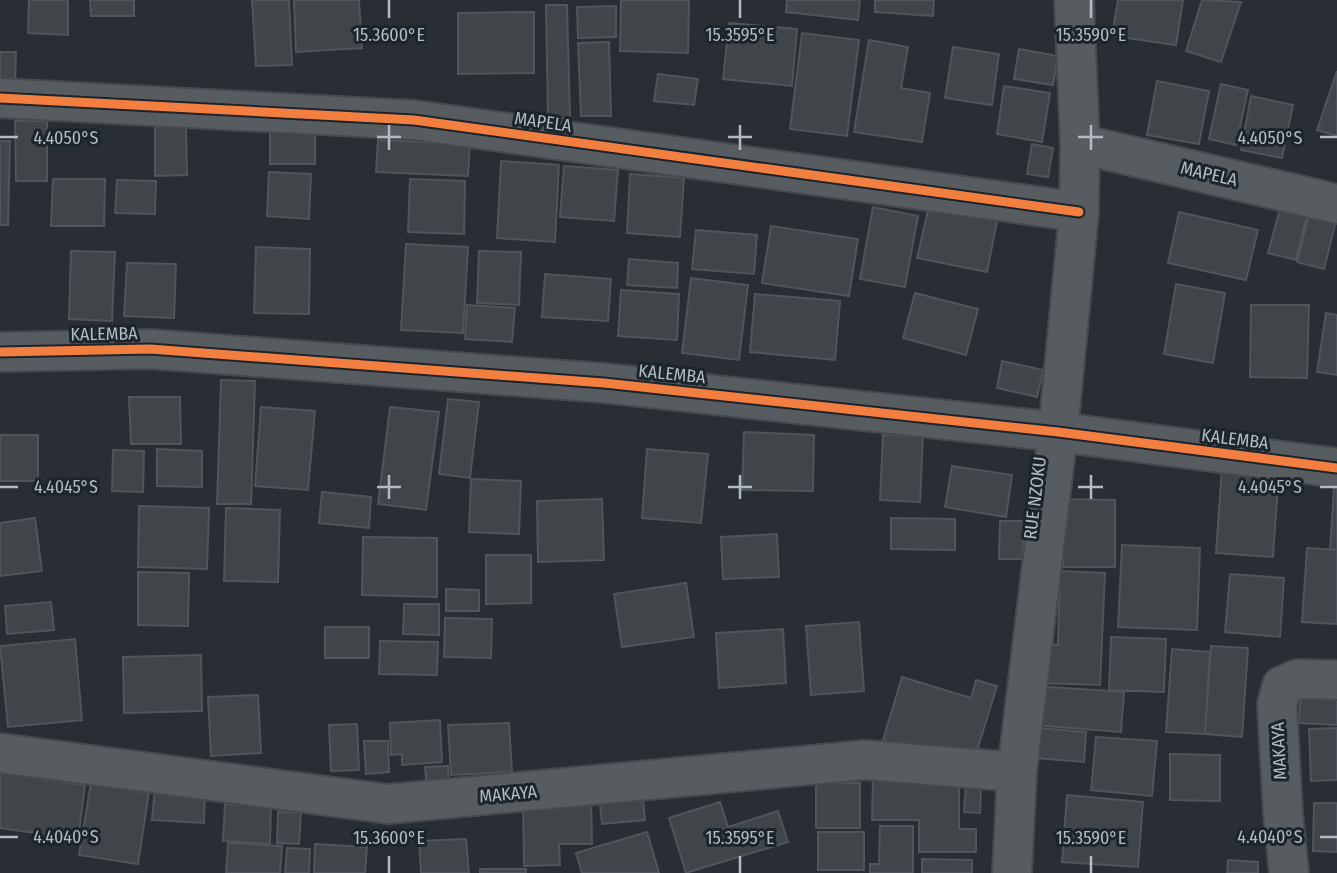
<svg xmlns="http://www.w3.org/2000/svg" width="1337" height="873" font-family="'Fira Sans Condensed',sans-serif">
	<rect width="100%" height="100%" fill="#282e33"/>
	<path fill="#404549" stroke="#4f555b" stroke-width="2" d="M29 0H68V35L28 33Z
		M90 0H134V16H91Z
		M252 0H289L292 65 256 66Z
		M294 0H359L362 48 296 52Z
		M621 0H689L688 53 620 51Z
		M787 0H860L858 20 786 12Z
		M875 0H934L933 16 875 12Z
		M1118 0H1183L1176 45 1112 36Z
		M1202 0 1241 2 1221 62 1186 51Z
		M546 5H567L570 118 548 119Z
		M616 6V37L578 38 577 7Z
		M534 12V73L458 74V13Z
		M729 23 797 29 792 86 723 79Z
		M802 33 859 40 847 136 790 129Z
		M869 40 908 47 901 88 930 93 922 142 854 132Z
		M609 42 611 116H581L578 43Z
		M953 47 999 54 992 105 945 98Z
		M1019 49 1058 56 1053 85 1014 79Z
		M0 52H16L15 86 0 85Z
		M1337 71V136L1317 130Z
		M658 74 698 79 694 105 654 101Z
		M1157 81 1209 91 1199 144 1147 135Z
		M1221 84 1248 90 1236 145 1209 139Z
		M1004 86 1050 93 1042 142 997 134Z
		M1251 96 1293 105 1282 158 1241 150Z
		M270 119H315V164H270Z
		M15 121H47V181H16Z
		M186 126 187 175 155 176V127Z
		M378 140 470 144 468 176 376 172Z
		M0 141H10L8 225H0Z
		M1032 144 1053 148 1048 177 1027 174Z
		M501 161 559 165 555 242 497 238Z
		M564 166 618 170 614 221 560 217Z
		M269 172 311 174 309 219 267 216Z
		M630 174 684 178 680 237 627 233Z
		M53 179H105L104 226H51Z
		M410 179 465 181 464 234 408 232Z
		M117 180 156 181 155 214 115 213Z
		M1281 205 1308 212 1296 260 1268 253Z
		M929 206 997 221 987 272 917 258Z
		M873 207 918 216 905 287 860 279Z
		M1310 211 1337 217 1324 269 1297 262Z
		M1179 212 1258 230 1246 280 1168 263Z
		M771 226 858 239 849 296 762 283Z
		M696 230 757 235 754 274 692 269Z
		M406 244 468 247 463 333 401 330Z
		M256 247 310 249 309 314 254 313Z
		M71 251 115 252 112 321 69 319Z
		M479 251 521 252 519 305 477 303Z
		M629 259 678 263 677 288 627 285Z
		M127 263 176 264 174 318 124 316Z
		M545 274 611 279 608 321 542 317Z
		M691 278 748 285 739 360 682 353Z
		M1176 284 1225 293 1213 363 1164 354Z
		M621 290 679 294 677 340 618 336Z
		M915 293 978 309 966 355 903 338Z
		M755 294 840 301 835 360 750 352Z
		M467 305 515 308 512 342 465 339Z
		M1251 305H1309L1307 378 1250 377Z
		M1326 313 1337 315V375L1317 372Z
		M1002 361 1043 370 1037 397 997 388Z
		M221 380 255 381 251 504H217Z
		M129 397H180L181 444H131Z
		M448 399 479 402 470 478 439 474Z
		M261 407 315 411 308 490 255 486Z
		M390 407 439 412 426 510 378 504Z
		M744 432 814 435 813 491 742 490Z
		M0 435H38V481H0Z
		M883 435 923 436 920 502 880 500Z
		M157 449 202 451V487L157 486Z
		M647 449 708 454 701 523 642 518Z
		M113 450 144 451 143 492 112 491Z
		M952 466 1012 475 1006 517 945 507Z
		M1222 467 1279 471 1273 557 1216 553Z
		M471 479 521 481 519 534 469 532Z
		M1334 488H1337V550H1330Z
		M322 492 371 497 369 528 319 523Z
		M602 499 604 560 538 562 537 501Z
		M1063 499 1115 500V567H1063Z
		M139 506 209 508 207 569 138 567Z
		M226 508 280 510 278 582 224 581Z
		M35 518 42 571 0 576V523Z
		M891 518 955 519V550L891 549Z
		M1000 521H1023V559H999Z
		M777 534 779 577 723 579 721 537Z
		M363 537 437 538V597L362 595Z
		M1122 545 1200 548 1197 630 1118 627Z
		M1307 548 1337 550V624L1302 622Z
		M486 555H531V603L486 604Z
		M1060 571 1105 573 1100 685 1039 683 1042 644 1058 645Z
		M138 572 189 573 188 626 138 625Z
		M1230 574 1284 578 1280 637 1225 632Z
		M686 583 694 637 622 647 614 594Z
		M446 589 479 590V611H446Z
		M51 602 54 630 7 634 5 606Z
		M404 604H439V635L403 634Z
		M445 618 492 619 491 658 444 657Z
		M859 622 864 691 811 695 806 626Z
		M325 627H369V658H325Z
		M783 629 786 683 719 688 716 633Z
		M1111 637 1166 639 1164 692 1109 690Z
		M75 639 82 720 8 727 0 646Z
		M380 641 438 642 437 675 379 674Z
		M1211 646 1248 648 1242 737 1205 734Z
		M1172 649 1210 652 1205 734 1166 732Z
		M201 655 202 711 124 713 123 657Z
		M902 677 971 698 976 680 997 686 972 767 883 740Z
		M1302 678 1337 680V725L1299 723Z
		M1035 686 1124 692 1121 732 1032 725Z
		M258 695 261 753 211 756 208 697Z
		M440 720 442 762 402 765V754L391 755 390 723Z
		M509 723 512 772 451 775 448 725Z
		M357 724 359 770 331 771 329 725Z
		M1025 727 1086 732 1084 762 1023 757Z
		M1337 728V780L1311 781 1309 729Z
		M1096 737 1157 741 1152 796 1091 790Z
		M364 741H388L389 772 366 774Z
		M1170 754 1220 755V801L1170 800Z
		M448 766 449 789 427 790 425 767Z
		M0 773 85 785 78 839 0 828Z
		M873 778H959V829H976V852H919V820H872Z
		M91 783 149 792 138 864 79 855Z
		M816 783H860V828H816Z
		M155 786 205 789 204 823 152 820Z
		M966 787 981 788 980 813 964 812Z
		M642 790 645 820 602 824 599 793Z
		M1067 795 1143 802 1138 867 1062 862Z
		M523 797H591L592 844H559L560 865 524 866Z
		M720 802 728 827 778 811 788 842 686 873 669 818Z
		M1314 803H1337V852L1313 851Z
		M225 804 271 806 270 844 223 841Z
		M278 812 301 813 299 844 277 843Z
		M880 826H913V873H870V864H879Z
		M647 832 659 873H582L576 853Z
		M818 832H864V870H818Z
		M466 839 469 873H421L419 841Z
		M228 843 282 846 280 873H226Z
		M315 844 367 847 365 873H314Z
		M287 848 310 849 309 873H285Z
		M922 859 972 860V873H922Z
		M1228 860 1258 862V873H1227Z
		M480 869H526V873H480Z"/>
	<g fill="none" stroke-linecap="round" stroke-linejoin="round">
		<defs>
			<path id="minor" d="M0 98 414 120 1079 212
				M1080 144 1337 204
				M0 352 150 349 604 383 1058 432 1337 468
				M0 753 388 804 865 760 1017 772
				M1012 873 1017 772 1058 432 1079 212 1080 144 1074 0
				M1289 873 1283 813 1277 704 1282 686 1298 679 1337 680"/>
		</defs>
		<use href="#minor" stroke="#464a4e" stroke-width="42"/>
		<use href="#minor" stroke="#575c61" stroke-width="38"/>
		<defs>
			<path id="cycleway" d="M0 98 414 120 1079 212
				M0 352 150 349 604 383 1058 432 1337 468"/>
		</defs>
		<use href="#cycleway" stroke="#1c242c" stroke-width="13"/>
		<use href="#cycleway" stroke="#f27e40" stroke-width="9"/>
	</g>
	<path fill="none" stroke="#b2bac3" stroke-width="2.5" d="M389 0V18M740 0V18M1091 0V18M389 125V150M740 125V150M1091 125V150M0 137H18M377 137H401M728 137H752M1078 137H1103M1320 137H1337M389 475V499M740 475V499M1091 475V499M0 487H18M377 487H401M728 487H752M1078 487H1103M1320 487H1337M0 837H18M1320 837H1337M389 856V873M740 856V873M1091 856V873"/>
	<g text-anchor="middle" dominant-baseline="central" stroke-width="6" stroke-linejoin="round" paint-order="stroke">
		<g font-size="18" fill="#b2bac3" stroke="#1c242c">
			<text transform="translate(543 122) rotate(8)">MAPELA</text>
			<text transform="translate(1209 174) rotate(13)">MAPELA</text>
			<text transform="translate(104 334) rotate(-1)">KALEMBA</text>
			<text transform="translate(672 374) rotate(6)">KALEMBA</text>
			<text transform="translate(1235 439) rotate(7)">KALEMBA</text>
			<text transform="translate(1035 498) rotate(-83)">RUE NZOKU</text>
			<text transform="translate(1279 751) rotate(-93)">MAKAYA</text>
			<text transform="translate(508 794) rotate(-5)">MAKAYA</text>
		</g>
	</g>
	<g font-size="18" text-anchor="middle" fill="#b2bac3" stroke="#1c242c" stroke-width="6" stroke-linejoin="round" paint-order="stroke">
		<text x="389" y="41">15.3600°E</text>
		<text x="740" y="41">15.3595°E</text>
		<text x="1091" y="41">15.3590°E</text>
		<text x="1270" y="144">4.4050°S</text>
		<text x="66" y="144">4.4050°S</text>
		<text x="1270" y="493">4.4045°S</text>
		<text x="66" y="493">4.4045°S</text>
		<text x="1270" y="843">4.4040°S</text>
		<text x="66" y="843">4.4040°S</text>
		<text x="389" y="844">15.3600°E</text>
		<text x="740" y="844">15.3595°E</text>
		<text x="1091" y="844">15.3590°E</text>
	</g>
</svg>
